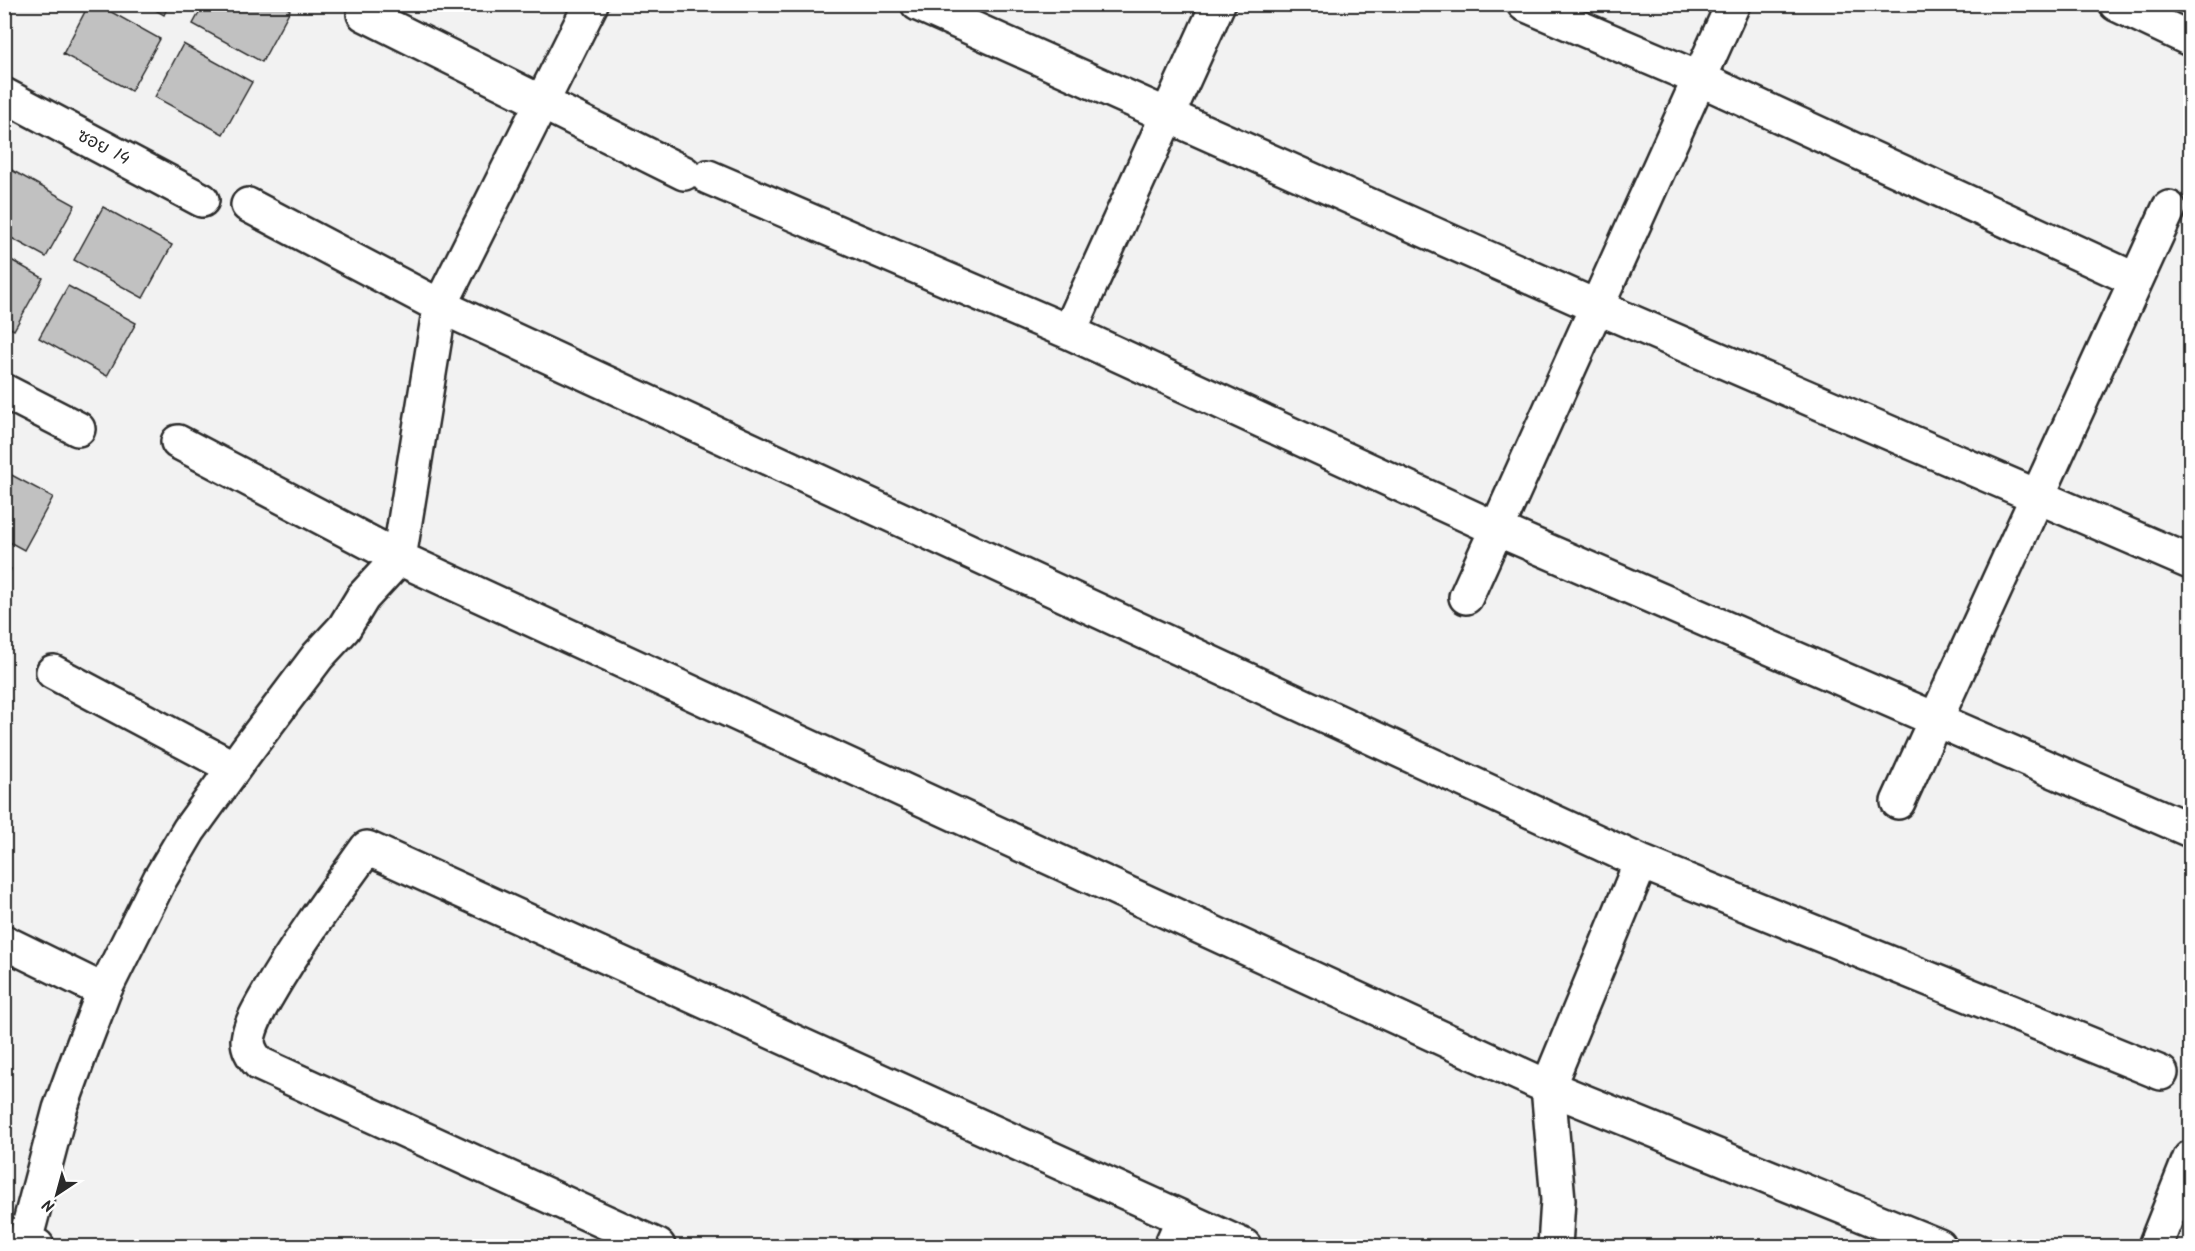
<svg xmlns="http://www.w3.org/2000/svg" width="2195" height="1251" font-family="Kalam,'Playpen Sans Thai',sans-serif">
	<rect width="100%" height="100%" fill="#f2f2f2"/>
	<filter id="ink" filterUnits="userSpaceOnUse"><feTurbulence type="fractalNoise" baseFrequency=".0167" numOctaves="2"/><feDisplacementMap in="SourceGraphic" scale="12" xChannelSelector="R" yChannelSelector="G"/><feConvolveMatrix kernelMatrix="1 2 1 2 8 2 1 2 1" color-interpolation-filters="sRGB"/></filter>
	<g filter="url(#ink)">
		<path fill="#c1c1c1" stroke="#2b2b2b" stroke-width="1.5" d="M4 4H15L4 24Z
			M89 4H97L160 39 131 91 63 54Z
			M145 4H169L164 15Z
			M204 4H281L290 10 262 62 193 24Z
			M183 44 252 82 223 134 155 97Z
			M6 167 75 205 46 257 4 234Z
			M103 207 172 245 143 298 74 260Z
			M4 256 43 278 14 330 4 325Z
			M68 286 136 323 107 376 39 338Z
			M4 471 53 497 24 550 4 539Z
			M4 566 11 569 4 582Z"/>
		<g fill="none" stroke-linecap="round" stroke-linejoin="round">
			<defs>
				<path id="minor" d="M918 4 1597 307 2190 562
					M1524 4 1700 79 2136 280
					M2116 4 2190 39
					M364 14 684 173
					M4 95 202 200
					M708 177 1069 332 1497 529 2190 830
					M248 205 440 306 1641 862 2161 1073
					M1069 332 1218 4
					M4 391 78 429
					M178 442 399 558 440 306 591 4
					M1466 597 1733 4
					M53 672 234 768
					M1898 802 2169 208
					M1641 862 1548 1087 1939 1246
					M4 942 104 991
					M37 1246 25 1241 60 1109 81 1051 104 991 160 879 189 830 247 750 318 656 344 628 363 597 399 558 1548 1087 1558 1200 1555 1246
					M658 1246 260 1064C254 1058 248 1050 248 1040 250 1024 260 1008 268 994 298 942 333 895 367 848L1244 1246
					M1171 1246 1183 1219
					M2155 1246 2190 1158"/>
			</defs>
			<use href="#minor" stroke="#2b2b2b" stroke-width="38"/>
			<use href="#minor" stroke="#fff" stroke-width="33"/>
		</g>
	</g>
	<g text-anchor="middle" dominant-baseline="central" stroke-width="4.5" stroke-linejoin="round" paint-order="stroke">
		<g font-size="18" fill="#2b2b2b" stroke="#fff">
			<text transform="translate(103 148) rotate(28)">ซอย 14</text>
		</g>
	</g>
	<rect width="2195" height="1251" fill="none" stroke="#fff" stroke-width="24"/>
	<rect x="12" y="12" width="2171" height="1227" fill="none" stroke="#2b2b2b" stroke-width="2" filter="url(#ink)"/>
	<g transform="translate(57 1194) rotate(216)" stroke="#ffffff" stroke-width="4.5" paint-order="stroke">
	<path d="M0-4.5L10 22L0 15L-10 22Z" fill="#2b2b2b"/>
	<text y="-9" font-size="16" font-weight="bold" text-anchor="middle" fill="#2b2b2b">N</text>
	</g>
</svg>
